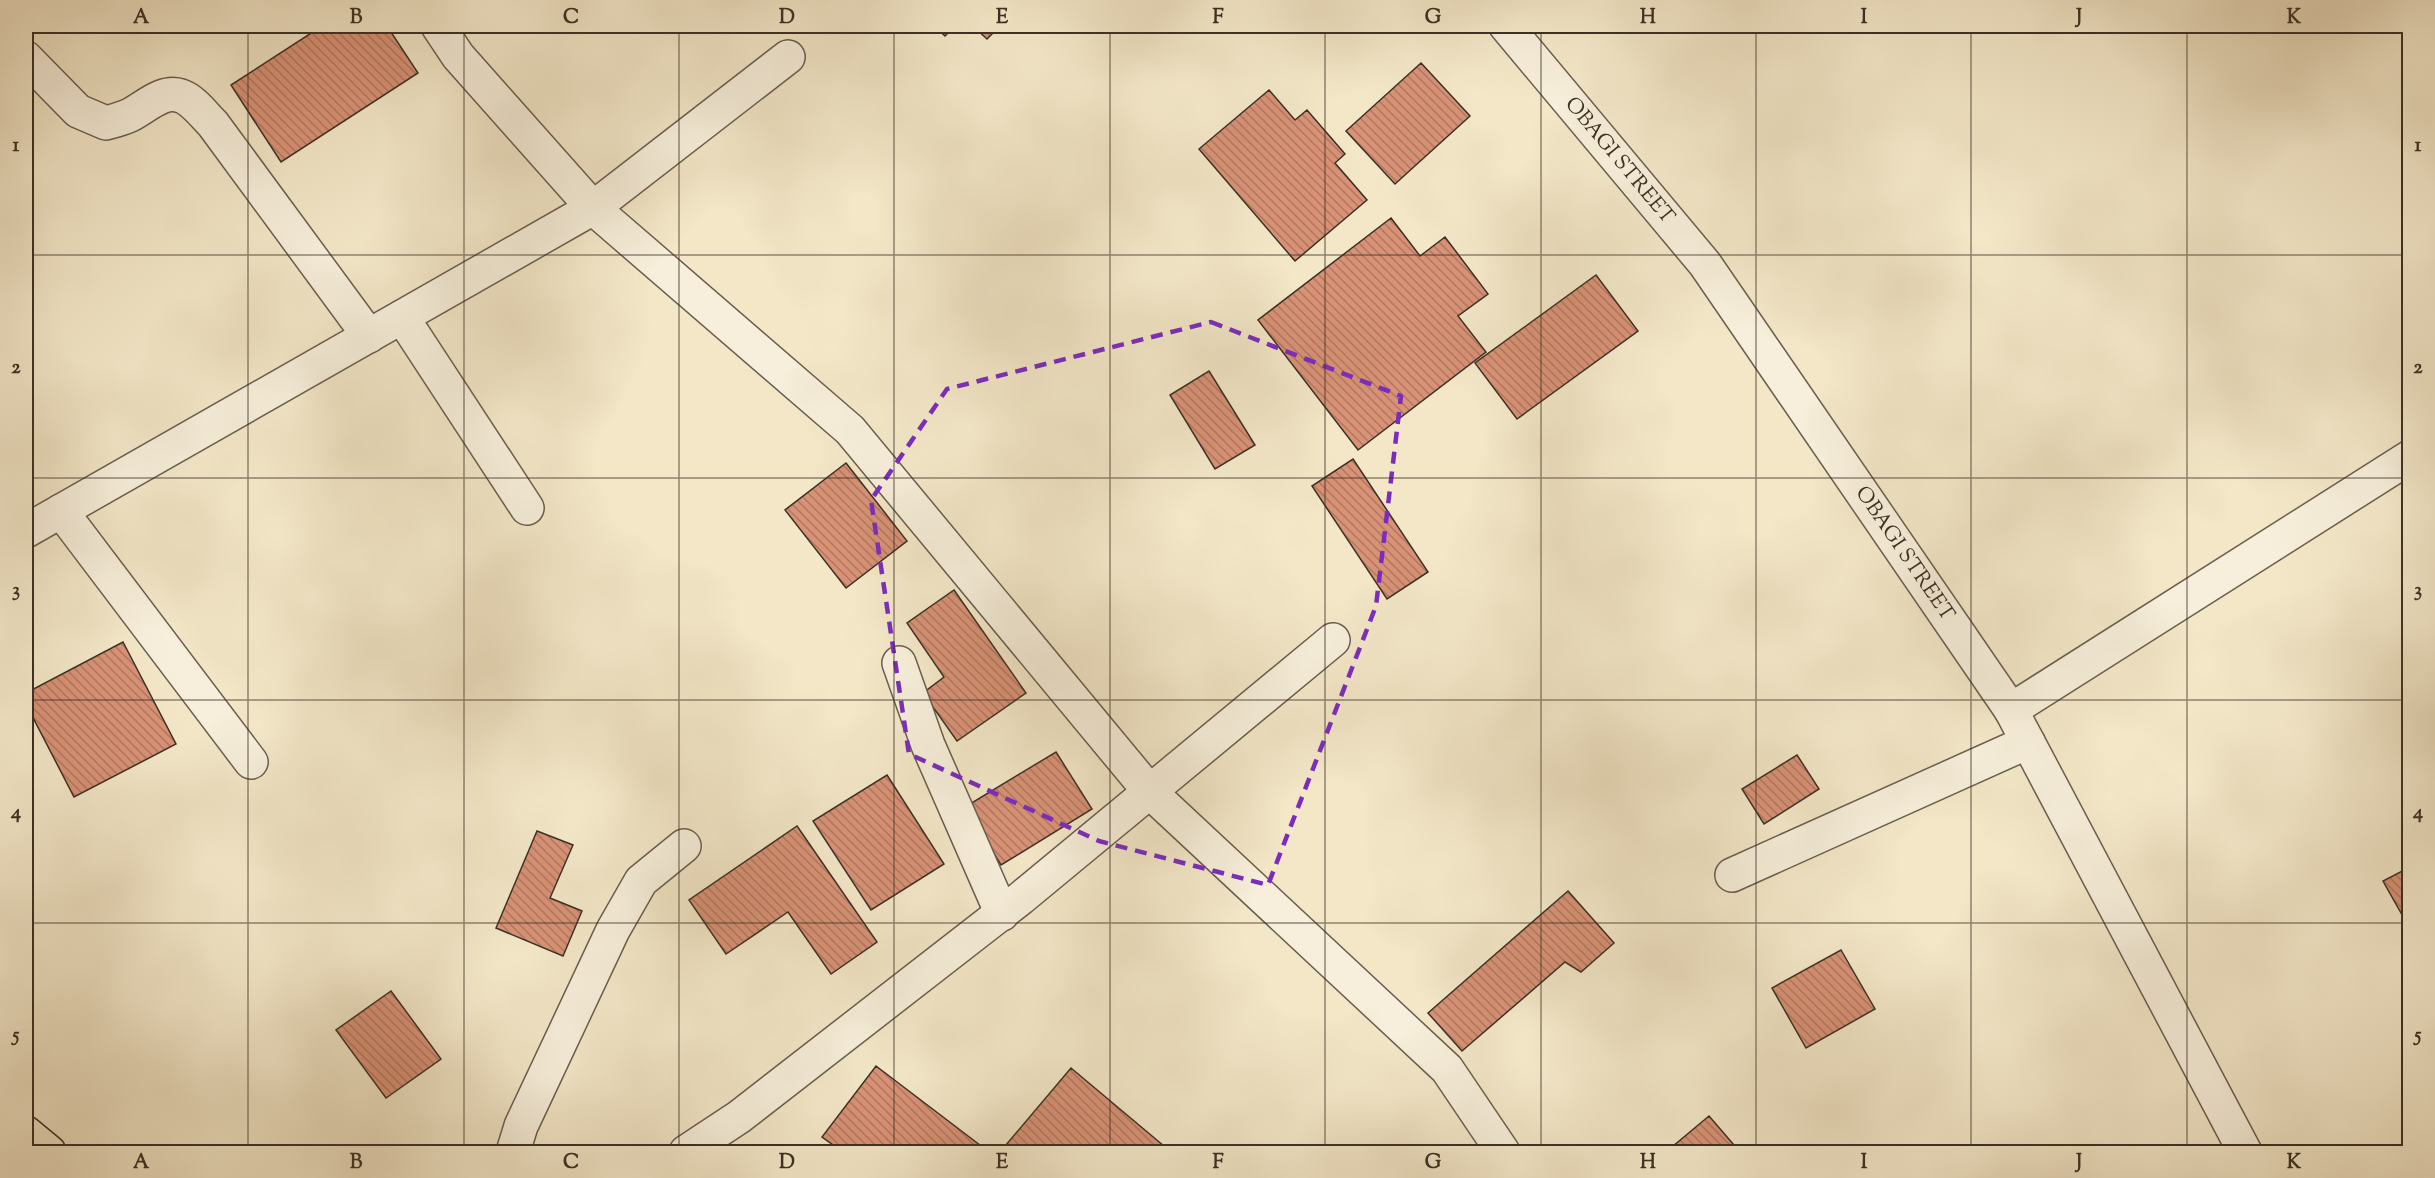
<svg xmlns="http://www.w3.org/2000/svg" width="2435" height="1178" font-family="'Sorts Mill Goudy',serif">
	<defs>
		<pattern id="building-back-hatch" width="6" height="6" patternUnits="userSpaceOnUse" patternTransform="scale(1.5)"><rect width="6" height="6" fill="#d99276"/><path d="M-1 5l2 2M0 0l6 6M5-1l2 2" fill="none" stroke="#b17861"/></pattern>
	</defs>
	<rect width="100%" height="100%" fill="#f3e7c8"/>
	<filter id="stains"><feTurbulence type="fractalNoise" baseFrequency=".00333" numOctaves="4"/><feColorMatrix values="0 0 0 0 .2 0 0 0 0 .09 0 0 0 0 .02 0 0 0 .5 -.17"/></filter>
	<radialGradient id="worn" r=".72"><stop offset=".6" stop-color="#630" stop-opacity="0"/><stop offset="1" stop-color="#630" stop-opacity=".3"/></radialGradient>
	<path fill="url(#building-back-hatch)" stroke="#3b3025" stroke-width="1.5" d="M322 26H387L418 73 281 162 231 85Z
		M934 26H955L945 36Z
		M973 26H1000L987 39Z
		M1421 63 1470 116 1395 184 1346 131Z
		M1269 90 1295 120 1307 110 1345 154 1335 163 1367 200 1295 261 1199 149Z
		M1391 218 1420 256 1445 237 1488 294 1458 316 1486 352 1358 450 1258 320Z
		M1596 275 1638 331 1517 419 1475 363Z
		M1209 371 1255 445 1215 469 1170 395Z
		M1353 459 1428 572 1387 599 1312 486Z
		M846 463 907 541 846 588 785 510Z
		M954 590 1026 693 957 741 923 693 944 677 907 623Z
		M123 642 176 744 74 797 26 704V693Z
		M1056 752 1092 809 1001 865 965 807Z
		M1797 755 1819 789 1764 824 1742 789Z
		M887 775 944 864 871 910 813 821Z
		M797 826 877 942 831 974 788 912 726 954 689 900Z
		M537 831 573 845 550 898 582 911 563 956 496 928Z
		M2410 867V929L2383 881Z
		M1568 891 1614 943 1581 972 1565 962 1462 1051 1428 1013Z
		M1841 950 1875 1009 1806 1048 1772 988Z
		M391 991 441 1059 386 1098 336 1030Z
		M876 1066 989 1152H843L822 1137Z
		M1071 1068 1171 1152H1000Z
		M1709 1116 1740 1152H1666Z"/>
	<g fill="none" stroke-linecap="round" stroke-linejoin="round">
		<defs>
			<g id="minor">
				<path d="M438 26 458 56 593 208 850 430 1150 792 1447 1069 1503 1152"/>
				<path id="s1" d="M1506 26 1705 264 2011 710 2410 457"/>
				<path d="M26 58 78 111 106 123C113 121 121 119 128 116 144 109 162 89 181 96 193 100 204 115 213 124L369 336"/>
				<path d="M402 317 527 508"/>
				<path d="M61 511 251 762"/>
				<path d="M26 531 593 208 788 57"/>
				<path d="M899 663 928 745 1002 914"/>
				<path d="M2011 710 2245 1152"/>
				<path d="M1732 875 2028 742"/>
				<path d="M513 1152 521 1126 613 930 641 881 684 846"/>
				<path d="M686 1152 739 1117 1021 898 1333 640"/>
			</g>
			<path id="major" d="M26 1133 49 1152"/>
		</defs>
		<use href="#minor" stroke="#695e4e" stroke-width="36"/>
		<use href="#major" stroke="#3b3025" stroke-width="36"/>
		<use href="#minor" stroke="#f7efdb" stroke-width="33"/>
		<use href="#major" stroke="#f3e7c8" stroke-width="33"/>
	</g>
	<path fill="none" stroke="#7b2cbf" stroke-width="4.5" stroke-dasharray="12 8" stroke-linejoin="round" d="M1211 322 1401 396 1376 606 1268 885 1099 841 909 754 871 500 947 389Z"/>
	<path fill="none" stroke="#3b3025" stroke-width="1.5" stroke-opacity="0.55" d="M248 26V1152M464 26V1152M679 26V1152M894 26V1152M1110 26V1152M1325 26V1152M1541 26V1152M1756 26V1152M1971 26V1152M2187 26V1152M26 255H2410M26 478H2410M26 700H2410M26 923H2410"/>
	<g text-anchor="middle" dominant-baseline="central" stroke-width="6" stroke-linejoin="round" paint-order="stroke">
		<g font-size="21" fill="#3b3025" stroke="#f7efdb">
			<text stroke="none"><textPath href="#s1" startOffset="176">OBAGI STREET</textPath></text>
			<text stroke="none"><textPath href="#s1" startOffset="662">OBAGI STREET</textPath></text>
		</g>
	</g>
	<rect width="2435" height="1178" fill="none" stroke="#f3e7c8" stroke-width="66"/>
	<rect x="33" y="33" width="2369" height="1112" fill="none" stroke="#3b3025" stroke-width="2"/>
	<g font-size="20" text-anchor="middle" font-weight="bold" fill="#3b3025">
		<text x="141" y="23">A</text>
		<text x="356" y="23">B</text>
		<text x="571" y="23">C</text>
		<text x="787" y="23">D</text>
		<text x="1002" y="23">E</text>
		<text x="1218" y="23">F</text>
		<text x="1433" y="23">G</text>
		<text x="1648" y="23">H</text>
		<text x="1864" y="23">I</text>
		<text x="2079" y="23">J</text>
		<text x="2294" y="23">K</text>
		<text x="16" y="151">1</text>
		<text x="2418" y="151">1</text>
		<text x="16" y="373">2</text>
		<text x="2418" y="373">2</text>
		<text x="16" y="596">3</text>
		<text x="2418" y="596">3</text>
		<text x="16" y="818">4</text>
		<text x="2418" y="818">4</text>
		<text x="16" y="1041">5</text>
		<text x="2418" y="1041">5</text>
		<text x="141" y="1168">A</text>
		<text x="356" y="1168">B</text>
		<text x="571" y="1168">C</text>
		<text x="787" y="1168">D</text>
		<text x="1002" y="1168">E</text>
		<text x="1218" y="1168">F</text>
		<text x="1433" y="1168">G</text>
		<text x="1648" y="1168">H</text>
		<text x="1864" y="1168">I</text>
		<text x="2079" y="1168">J</text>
		<text x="2294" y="1168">K</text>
	</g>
	<rect width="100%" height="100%" filter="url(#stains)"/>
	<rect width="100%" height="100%" fill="url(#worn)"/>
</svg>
